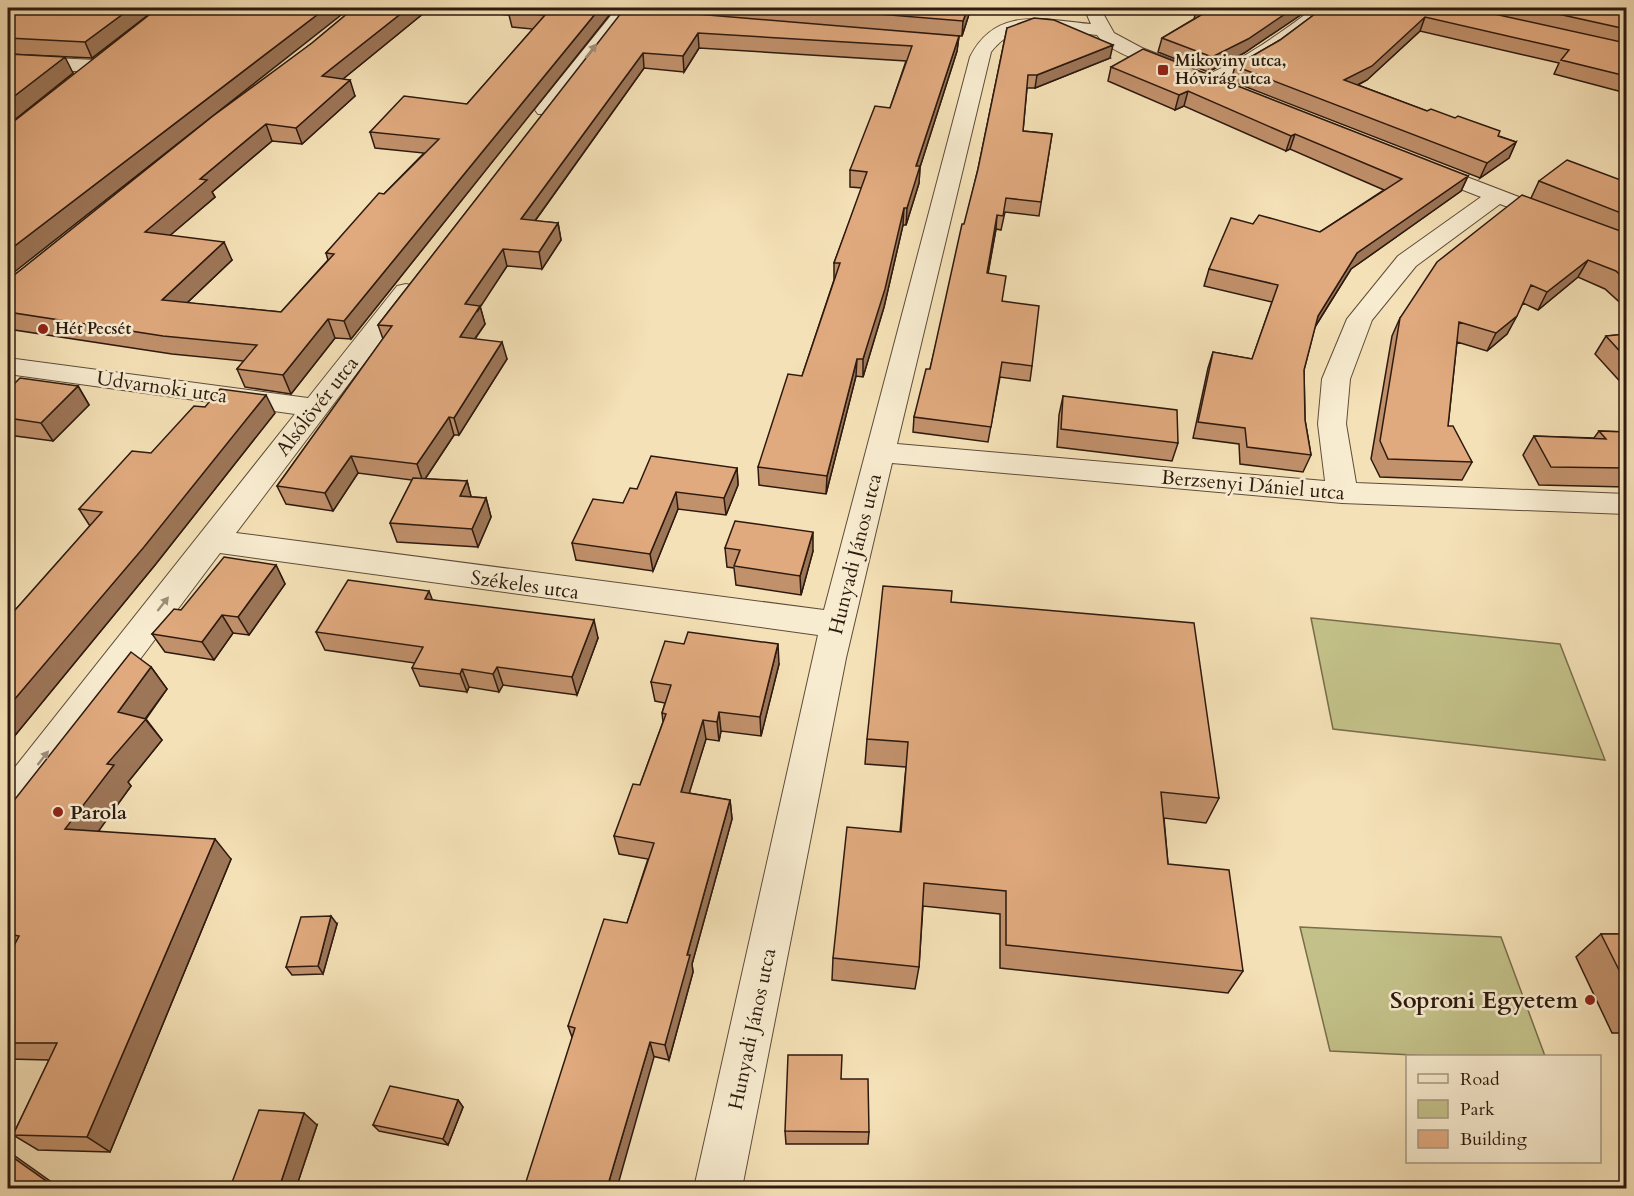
<svg xmlns="http://www.w3.org/2000/svg" width="1634" height="1196" font-family="Cardo,serif">
	<rect width="100%" height="100%" fill="#f5e1b7"/>
	<filter id="stains"><feTurbulence type="fractalNoise" baseFrequency=".00333" numOctaves="4"/><feColorMatrix values="0 0 0 0 .2 0 0 0 0 .09 0 0 0 0 .02 0 0 0 .5 -.17"/></filter>
	<radialGradient id="worn" r=".72"><stop offset=".6" stop-color="#630" stop-opacity="0"/><stop offset="1" stop-color="#630" stop-opacity=".3"/></radialGradient>
	<path fill="#c3c189" stroke="#786e4c" stroke-width="1.5" d="M1311 618 1560 644 1605 760 1333 729Z
		M1300 927 1501 937 1545 1056H1434L1330 1051Z"/>
	<g fill="none" stroke-linecap="round" stroke-linejoin="round">
		<defs>
			<path id="minor" d="M617 8H635L552 114H538L535 110 538 106Z
				M1084 8H1100L1114 33 1142 48 1183 64 1186 68 1176 74 1169 72C1150 64 1109 53 1097 35L1032 28C1016 29 1001 39 991 52L897 444 1325 481 1318 424 1322 379 1347 319 1398 256 1481 197 1417 172 1414 167 1417 162 1425 161 1626 238V253L1500 204 1416 266 1372 320 1350 379 1346 424 1356 483 1626 494V514L1342 503 892 463 846 658 742 1188H694L818 635 220 553 22 816 8 820V776L295 414 8 374V358L308 398 397 286 406 284 415 286 418 291 415 296 236 533 824 610 970 57C996 5 1045 20 1091 24Z
				M1314 8H1333C1317 31 1236 80 1208 87L1198 81 1201 77C1242 61 1279 34 1314 8Z
				M8 56 96 60 105 66 96 72 8 68Z"/>
		</defs>
		<use href="#minor" stroke="#5f4c39" stroke-width="2"/>
		<use href="#minor" fill="#f8ecd0" fill-rule="evenodd"/>
	</g>
	<path fill="#c1916c" stroke="#2d1a0f" stroke-width="1.5" fill-rule="evenodd" d="M8 8H157L92 58 8 54 73 73 8 125Z
		M354 8H615L351 339 335 338 291 394 245 387 237 369 244 361 172 354 8 329V280L312 43ZM430 8 509 15 512 27 533 29 467 104 370 132 375 148 424 153 326 253 328 260 281 312 187 303 232 260 170 235 215 197 212 192 272 141 302 144 355 96 343 79Z
		M626 8H971L962 36H959L957 51 920 167 919 183 906 225H903L884 307 863 377 856 376 826 494 759 485 758 467 802 376 834 280V263L862 188 850 187V170L890 108 906 61 699 48 684 72 644 68 535 221 558 223 561 240 542 269 507 266 480 306 485 324 475 339 507 359 459 435H454L425 479 467 481 471 497 486 498 491 517 478 547 397 542 390 523 412 480 358 473 333 511 286 504 277 486 383 339 378 325Z
		M1002 8H1025L1017 11Z
		M1194 8H1311L1244 53 1208 72 1158 52 1162 38 1194 19 1197 8Z
		M1323 8H1605L1626 12V93L1554 74 1559 63 1420 31 1367 80 1358 85 1427 111 1516 142 1509 158 1480 178 1231 81 1235 66 1280 40Z
		M1007 28 1110 58 1035 88H1027L1023 131 1052 134 1039 216 1005 212 1001 230 996 229 988 274 1002 301 1032 366 1030 381 1000 377 988 442 913 432 914 417 930 369 978 169Z
		M1111 67 1468 176 1461 191 1351 269 1315 327 1304 370 1305 420 1311 455 1303 472 1240 464 1239 444 1193 438 1208 368 1213 352 1252 359 1272 302 1204 286 1209 269 1253 224 1320 232 1384 190 1290 149 1286 151 1184 106 1175 110 1108 81Z
		M1539 181 1626 182V308L1605 289 1578 277 1538 310 1523 303 1507 334 1487 351 1457 342 1448 426 1472 462 1462 480 1380 477 1371 459 1392 336 1400 318 1531 198Z
		M1626 334V388L1595 354 1606 336Z
		M78 386 89 405 53 441 8 435V390Z
		M1063 396 1178 443 1172 461 1057 447 1059 415Z
		M275 413 155 565 8 744V618L90 526 79 509Z
		M1599 431 1626 432V487L1539 485 1523 455 1534 436 1594 438Z
		M737 468 738 485 726 515 678 509 653 571 576 560 572 543 623 503 637 489Z
		M725 548 813 551 801 595 736 585 734 568 727 567Z
		M276 565 285 584 249 635 233 633 214 660 165 652 152 634 181 610Z
		M433 600 598 638 577 695 503 685 499 692 469 687 467 692 420 686 412 668 415 663 325 650 316 632Z
		M951 602 1219 798 1206 823 1164 818 1168 864 1243 971 1228 993 1000 968V914L923 906 919 967 915 989 832 980 833 958 900 832 906 767 865 764 867 739Z
		M779 664 761 736 721 731 719 741 706 739 689 793 730 800 732 819 692 964 693 972 669 1060 572 1037 568 1026 627 923 648 859 619 854 614 836 640 785 663 722 662 713 665 703 655 701 651 682Z
		M151 667 167 689 146 719 162 740 128 782 131 786 98 831 231 859 110 1152 38 1150 13 1135 49 1060 8 1059V957L12 949 8 948V808Z
		M337 924 323 974 292 975 286 967Z
		M1601 934H1626V1033H1612L1576 957Z
		M841 1079 869 1132 868 1144H786L785 1131Z
		M458 1100 463 1107 448 1145 379 1131 373 1125Z
		M317 1125 296 1188H236L231 1185Z"/>
	<path fill="#9d7658" stroke="#2d1a0f" stroke-width="1.5" d="M131 8H157L92 58 85 42Z
		M326 8H350L8 277V251Z
		M408 8H430L327 92 322 76Z
		M600 8H615L351 339 344 321Z
		M968 8H971L962 36 963 21Z
		M1017 8H1025L1017 11Z
		M1294 8H1311L1244 53 1208 72 1212 57Z
		M1425 17 1420 31 1367 80 1339 94 1344 80Z
		M698 33 699 48 684 72 683 56Z
		M959 36 957 51 920 167 919 183 906 225 907 208 916 166Z
		M1113 45 1110 58 1035 88 1037 75Z
		M643 53 644 68 524 236 521 219Z
		M65 57 73 73 8 125V101Z
		M350 80 355 96 302 144 296 128Z
		M1188 91 1184 106 1175 110 1179 95Z
		M266 124 272 141 212 192 215 197 154 249 145 232 200 179Z
		M1295 134 1290 149 1286 151 1291 136Z
		M1516 142 1509 158 1480 178 1487 163Z
		M1468 176 1461 191 1351 269 1311 333 1318 316 1357 253Z
		M904 208 903 225 884 307 863 377V359Z
		M997 215 996 229 985 288 987 273Z
		M558 223 561 240 542 269 539 252Z
		M224 242 232 260 171 318 162 300Z
		M503 249 507 266 477 312 480 306 485 324 464 354 460 337 465 304Z
		M1588 260 1578 277 1538 310 1547 292Z
		M1517 316 1507 334 1487 351 1496 333Z
		M328 319 335 338 291 394 283 375Z
		M502 342 507 359 459 435 454 418Z
		M857 359 856 376 826 494 827 476Z
		M78 386 89 405 53 441 41 423Z
		M266 395 275 413 155 565 8 744V707Z
		M449 417 454 435 423 482 417 464Z
		M351 456 358 473 333 511 325 493Z
		M737 468 738 485 726 515 724 498Z
		M467 481 472 500 460 496Z
		M676 492 678 509 653 571 650 554Z
		M486 498 491 517 478 547 472 529Z
		M813 532V551L801 595 800 576Z
		M276 565 285 584 249 635 238 617Z
		M429 591 436 609 425 599Z
		M222 615 233 633 214 660 202 642Z
		M594 620 598 638 577 695 572 677Z
		M778 644 779 664 761 736 760 717Z
		M151 667 167 689 145 719 162 740 128 782 131 786 85 850 65 829 118 712Z
		M497 667 503 685 499 692 493 674Z
		M462 669 469 687 467 692 460 674Z
		M719 712 721 731 719 741 717 722Z
		M703 720 706 739 684 810 681 792Z
		M730 800 732 819 692 964 693 972 669 1060 665 1045 687 955Z
		M215 839 231 859 110 1152 87 1137Z
		M331 916 337 924 323 974 318 966Z
		M650 1042 654 1057 617 1188H607Z
		M458 1100 463 1107 448 1145 443 1139Z
		M304 1113 317 1125 296 1188H279Z
		M8 1151 60 1188H56L8 1154Z"/>
	<path fill="#e0a97e" stroke="#2d1a0f" stroke-width="1.5" d="M8 8H131L85 42 8 38Z
		M158 8H326L8 251V126Z
		M354 8H408L322 76 350 80 296 128 266 124 200 179 207 180 145 232 224 242 162 300 281 312 334 254 326 253 379 193 384 194 439 139 370 132 404 96 467 104 545 15 509 12 513 8H600L344 321 328 319 283 375 237 369 257 345 163 336 8 312V280L213 116 312 43Z
		M625 8 959 36 916 166H920L907 208H904L885 289 863 359H857L827 476 758 467 788 374 802 376 840 263H834L867 172 850 170 875 106 890 108 912 46 698 33 683 56 643 53 521 219 558 223 539 252 503 249 465 304 480 306 460 337 502 342 454 418 449 417 417 464 351 456 325 493 277 486 392 326 378 325Z
		M805 8H968L963 21Z
		M1197 8H1294L1248 39 1212 57 1162 38 1208 11Z
		M1323 8H1467L1626 43V76L1561 60 1569 50 1425 17 1372 66 1344 80 1427 111 1431 109 1455 118 1458 116 1500 131 1498 136 1516 142 1487 163 1235 66 1280 40Z
		M1531 8H1605L1626 12V29Z
		M1034 18 1054 20 1113 45 1037 75H1028L1023 131 1052 134 1041 202 1006 198 1003 216 997 215 987 273 1006 276 1002 301 1039 306 1032 366 1002 362 991 427 914 417 926 369H930L962 224H964L978 169 1007 28Z
		M1143 49 1468 176 1357 253 1318 316 1304 370 1305 420 1311 455 1247 447 1245 428 1198 422 1213 352 1252 359 1278 285 1209 269 1231 218 1253 224 1259 215 1320 232 1402 179 1295 134 1291 136 1188 91 1179 95 1111 67Z
		M8 54 65 57 8 101Z
		M1567 160 1626 182V215L1539 181Z
		M1522 195 1626 233V281L1616 271 1588 260 1547 292 1531 285 1517 316 1496 333 1459 322 1448 426H1453L1472 462 1388 459 1380 441 1400 318 1437 262Z
		M1626 334V358L1606 336Z
		M20 378 78 386 41 423 8 418V390Z
		M220 389 266 395 144 547 8 707V618L102 512 79 509 132 451 151 453 194 406 205 407Z
		M1063 396 1177 410 1178 443 1061 429Z
		M1599 431 1626 432V468L1551 467 1534 436 1606 439Z
		M651 456 737 468 724 498 676 492 650 554 572 543 593 499 623 503 630 488 637 489Z
		M413 478 467 481 460 496 486 498 472 529 390 523Z
		M735 521 813 532 800 576 734 566 740 550 725 548Z
		M224 557 276 565 238 617 222 615 202 642 152 634 174 609 181 610Z
		M348 580 429 591 425 599 594 620 572 677 497 667 493 674 462 669 460 674 412 668 423 647 316 632Z
		M883 586 952 591 951 602 1194 623 1219 798 1161 792 1168 864 1229 870 1243 971 1006 945V891L924 883 919 967 833 958 847 827 901 832 908 742 867 739Z
		M688 632 778 644 760 717 719 712 717 722 703 720 681 792 730 800 687 955H690L665 1045 650 1042 607 1188H524L575 1028 568 1026 604 919 627 923 654 843 614 836 633 784 640 785 666 714 662 713 671 685 651 682 665 641 684 644Z
		M131 652 151 667 118 712 146 719 107 764 114 765 65 829 215 839 87 1137 13 1135 57 1043H8V957L19 936 8 934V808Z
		M331 916 318 966 286 967 301 917Z
		M1601 934H1626V984Z
		M788 1055H842L841 1079H868L869 1132 785 1131Z
		M390 1086 458 1100 443 1139 373 1125Z
		M259 1110 304 1113 279 1188 231 1185Z
		M8 1154 56 1188H8Z"/>
	<defs><path id="oneway-solid" d="M-6-.8H1V-3.2L6.5 0L1 3.2V.8H-6Z" transform="scale(1.5)"/></defs>
	<g fill="#9d8e79">
		<use href="#oneway-solid" transform="translate(591 51) rotate(-52)"/>
		<use href="#oneway-solid" transform="translate(163 604) rotate(-52)"/>
		<use href="#oneway-solid" transform="translate(43 758) rotate(-52)"/>
	</g>
	<g fill="#8f2418" stroke="#f8ecd0" stroke-width="2">
		<rect x="1157" y="64" width="12" height="12" rx="3"/>
		<circle cx="43" cy="329" r="6"/>
		<circle cx="58" cy="812" r="6"/>
		<circle cx="1590" cy="1000" r="6"/>
	</g>
	<g text-anchor="middle" dominant-baseline="central" stroke-width="5" stroke-linejoin="round" paint-order="stroke">
		<g font-size="16" font-weight="bold" fill="#2d1a0f" stroke="#f8ecd0" text-anchor="start">
			<text x="1175" y="61">Mikoviny utca,<tspan x="1175" dy="18">Hóvirág utca</tspan></text>
			<text x="55" y="329">Hét Pecsét</text>
		</g>
		<g font-size="20" fill="#2d1a0f" stroke="#f8ecd0">
			<text transform="translate(162 387) rotate(8)">Udvarnoki utca</text>
			<text transform="translate(317 406) rotate(-52)">Alsólövér utca</text>
			<text transform="translate(1253 485) rotate(5)">Berzsenyi Dániel utca</text>
			<text transform="translate(855 554) rotate(-76)">Hunyadi János utca</text>
			<text transform="translate(525 585) rotate(8)">Székeles utca</text>
			<text transform="translate(752 1029) rotate(-78)">Hunyadi János utca</text>
		</g>
		<g font-size="20" font-weight="bold" fill="#2d1a0f" stroke="#f8ecd0" text-anchor="start">
			<text x="70" y="812">Parola</text>
		</g>
		<g font-size="24" font-weight="bold" fill="#2d1a0f" stroke="#f8ecd0" text-anchor="end">
			<text x="1578" y="1000">Soproni Egyetem</text>
		</g>
	</g>
	<rect width="1634" height="1196" fill="none" stroke="#f5e1b7" stroke-width="30"/>
	<rect x="9" y="9" width="1616" height="1178" fill="none" stroke="#2d1a0f" stroke-width="3"/>
	<rect x="15" y="15" width="1604" height="1166" fill="none" stroke="#2d1a0f" stroke-width="1.5"/>
	<rect x="1406" y="1055" width="195" height="108" fill="#f8ecd0" stroke="#a79883" stroke-width="1.5"/>
	<rect x="1418" y="1074" width="30" height="9" fill="#f8ecd0" stroke="#a79883" stroke-width="1.5"/>
	<text x="1460" y="1085" font-size="18" fill="#2d1a0f">Road</text>
	<rect x="1418" y="1100" width="30" height="18" fill="#c3c189" stroke="#a79883" stroke-width="1.5"/>
	<text x="1460" y="1115" font-size="18" fill="#2d1a0f">Park</text>
	<rect x="1418" y="1130" width="30" height="18" fill="#e0a97e" stroke="#a79883" stroke-width="1.5"/>
	<text x="1460" y="1145" font-size="18" fill="#2d1a0f">Building</text>
	<rect width="100%" height="100%" filter="url(#stains)"/>
	<rect width="100%" height="100%" fill="url(#worn)"/>
</svg>
